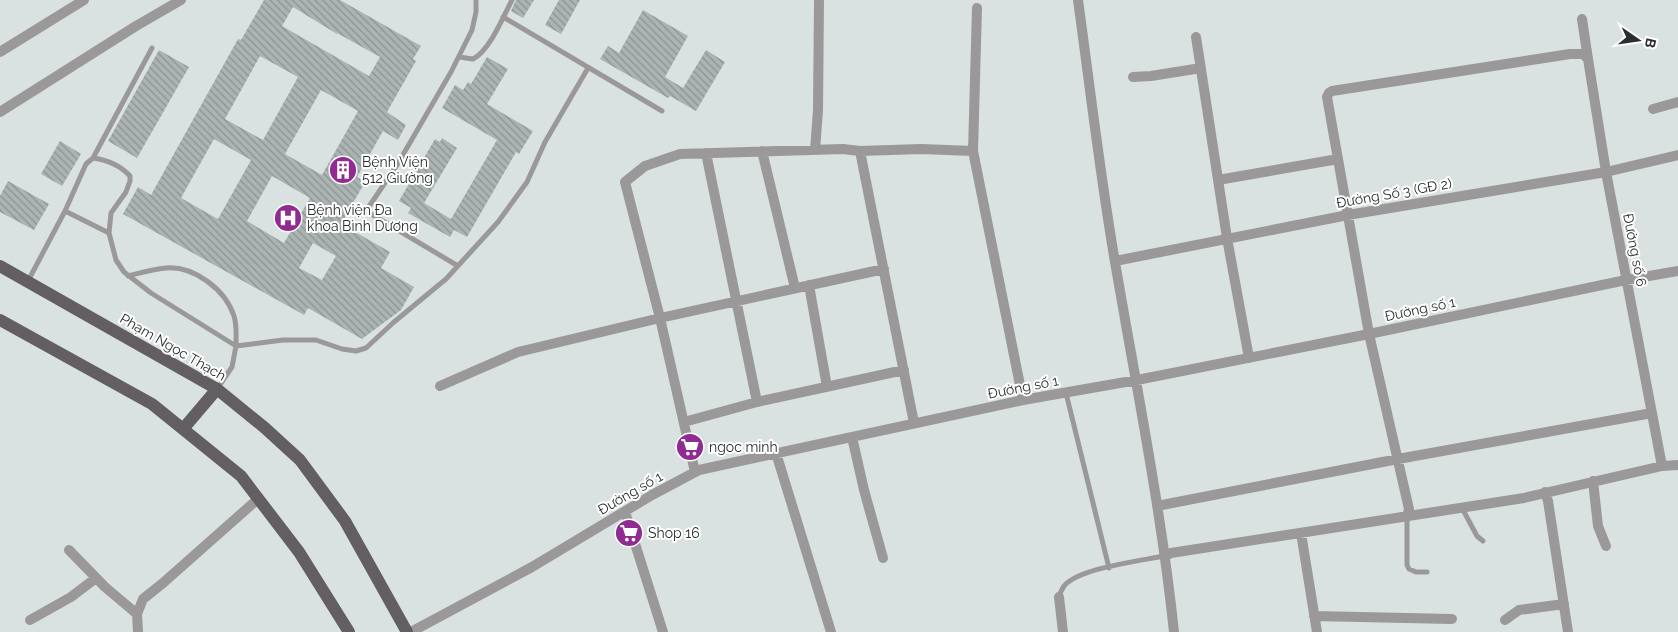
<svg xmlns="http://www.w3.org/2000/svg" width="1678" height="632" font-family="Raleway,sans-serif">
	<defs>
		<pattern id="building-back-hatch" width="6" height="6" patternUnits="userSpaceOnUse" patternTransform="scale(1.25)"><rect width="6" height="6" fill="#abb3b3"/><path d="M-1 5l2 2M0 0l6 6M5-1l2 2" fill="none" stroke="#8b9292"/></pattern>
	</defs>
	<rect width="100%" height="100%" fill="#d9e1e1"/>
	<path fill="url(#building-back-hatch)" fill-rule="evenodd" d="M264 0H340L421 46 413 59 416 61 387 112 406 125 398 140 383 131 357 177 365 182 341 224 390 252 381 268 414 287 401 310 362 339 308 308 304 315 123 214 138 187 151 195 238 39 241 40ZM293 7 337 34V33L380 57 369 76 282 26ZM260 56 298 77 263 140 225 119ZM321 90 358 111 322 175 285 154ZM214 139 251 160 218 219 181 198ZM272 176 310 198 284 243 247 221ZM313 243 336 256 322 280 299 268Z
		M516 0H534L523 18 511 11Z
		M559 0H580L561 34 545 25Z
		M643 10 688 36 665 77 683 88 706 50 725 62 696 111 670 96 668 98 600 59 608 46 619 53Z
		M159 50 189 67 137 158 108 141Z
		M487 57 508 69 487 104 533 131 519 154 516 152 467 237 454 230 450 237 408 213 411 208 399 201 435 139 440 142 442 138 457 148 424 203 451 219 497 140 442 108 455 85 463 90 468 82 471 84Z
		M60 141 81 154 62 186 41 174Z
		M8 181 49 204 34 230 0 212V196Z"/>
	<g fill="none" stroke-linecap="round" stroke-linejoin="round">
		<path stroke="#9b989a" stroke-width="5" d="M503 17 662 111
			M459 57 473 59C490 50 503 17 512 0
			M93 158 152 48
			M65 211 109 233
			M458 266 366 211 397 165 451 72 472 30 476 12V0
			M128 276C140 273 153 269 166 268 194 266 225 289 234 316 237 325 236 336 236 346
			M28 281 65 211 86 164 93 158C107 160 120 165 130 176V181L126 192 111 213 109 233 116 260 124 272 151 293 236 346
			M217 389 232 367 236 346 283 340H316L342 349 356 351 366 348 394 322 446 279 498 222 527 182 545 142 588 68
			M1066 393 1109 568
			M1462 508 1477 536 1483 541
			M1407 517V565L1409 569 1416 572H1427
			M1059 597C1060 593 1062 589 1064 586 1079 568 1140 561 1164 556"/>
		<path stroke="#9b989a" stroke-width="10" d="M1078 0C1090 87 1100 175 1115 262 1136 385 1161 508 1174 632
			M977 8 973 151 1023 400
			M1582 19 1588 59
			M1196 37 1227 238 1249 358
			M0 52 84 0
			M1133 77 1151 76 1201 68
			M1653 109 1678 102
			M0 112 136 26 181 0
			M815 150 818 110 819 0
			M762 151 795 288
			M860 151 914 423
			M706 153 757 402
			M1218 180 1338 159
			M1115 261 1348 215 1606 172 1678 155
			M809 285 827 387
			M440 386 518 352 660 318 884 269
			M684 422 757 402 904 370
			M852 437 864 490 883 558
			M776 453 831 632
			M695 472 660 318 625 182 645 166 680 154 843 149 860 151 921 149 973 151
			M1593 481 1598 526 1606 546
			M1545 492 1548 501 1568 632
			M1157 506 1398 459 1652 413
			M625 512 663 632
			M1407 517 1409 509 1369 334 1327 97 1329 93 1332 91 1570 54H1583L1588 59 1606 172 1662 466
			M1301 533 1317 632
			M69 550 105 587 137 614
			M1165 556 1171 553 1524 498 1662 466 1678 465
			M1059 597 1063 632
			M1314 616 1452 619
			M30 620 71 597 96 578
			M1505 620 1519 610 1564 604
			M138 632 137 614 143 599 163 583 259 498
			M411 632 532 567 652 495 699 470 1023 400 1137 380 1369 334 1626 280 1678 271"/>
		<path stroke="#625e62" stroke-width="12" d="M0 266 217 389 265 428 300 460 345 521 407 632
			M0 320 152 404 241 476 299 552 349 632
			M183 429 217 389"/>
	</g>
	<defs>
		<symbol id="building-disc" viewBox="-11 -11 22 22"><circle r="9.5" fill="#902b92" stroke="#fff"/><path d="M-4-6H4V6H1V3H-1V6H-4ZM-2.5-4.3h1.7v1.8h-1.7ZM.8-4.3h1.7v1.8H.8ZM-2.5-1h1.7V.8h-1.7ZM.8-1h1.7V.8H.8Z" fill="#fff"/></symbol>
		<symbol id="hospital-disc" viewBox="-11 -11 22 22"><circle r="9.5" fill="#902b92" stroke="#fff"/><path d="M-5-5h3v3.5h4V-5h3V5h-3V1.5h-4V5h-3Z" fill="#fff"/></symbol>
		<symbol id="supermarket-disc" viewBox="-11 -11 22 22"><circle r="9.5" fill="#902b92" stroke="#fff"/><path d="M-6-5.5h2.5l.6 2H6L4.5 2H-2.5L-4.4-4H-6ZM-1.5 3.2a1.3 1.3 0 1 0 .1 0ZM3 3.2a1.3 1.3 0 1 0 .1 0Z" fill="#fff"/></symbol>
	</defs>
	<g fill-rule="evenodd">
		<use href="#building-disc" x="327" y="154" width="32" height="32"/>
		<use href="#hospital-disc" x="272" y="202" width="32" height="32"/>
		<use href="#supermarket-disc" x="674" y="431" width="32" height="32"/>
		<use href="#supermarket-disc" x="613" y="517" width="32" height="32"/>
	</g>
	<g text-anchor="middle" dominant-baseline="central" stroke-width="4" stroke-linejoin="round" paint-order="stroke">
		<g font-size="14" fill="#2a2e2e" stroke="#fff" text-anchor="start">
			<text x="362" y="162">Bệnh Viện<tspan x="362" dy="16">512 Giường</tspan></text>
			<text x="307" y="210">Bệnh viện Đa<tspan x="307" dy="16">khoa Bình Dương</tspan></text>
			<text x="709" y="447">ngoc minh</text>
			<text x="648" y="533">Shop 16</text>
		</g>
		<g font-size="14" fill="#2a2e2e" stroke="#fff">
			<text transform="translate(1394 193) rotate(-10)">Đường Số 3 (GĐ 2)</text>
			<text transform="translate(1635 250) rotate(79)">Đường số 6</text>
			<text transform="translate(1420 309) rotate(-12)">Đường số 1</text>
			<text transform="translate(173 347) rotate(30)">Phạm Ngọc Thạch</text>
			<text transform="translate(1023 387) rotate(-11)">Đường số 1</text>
			<text transform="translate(630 493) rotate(-30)">Đường số 1</text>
		</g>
	</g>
	<g transform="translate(1638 40) rotate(103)" stroke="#ffffff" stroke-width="4" paint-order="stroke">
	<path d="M0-4L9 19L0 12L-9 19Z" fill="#2a2e2e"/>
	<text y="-8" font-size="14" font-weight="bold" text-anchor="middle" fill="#2a2e2e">B</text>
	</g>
</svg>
